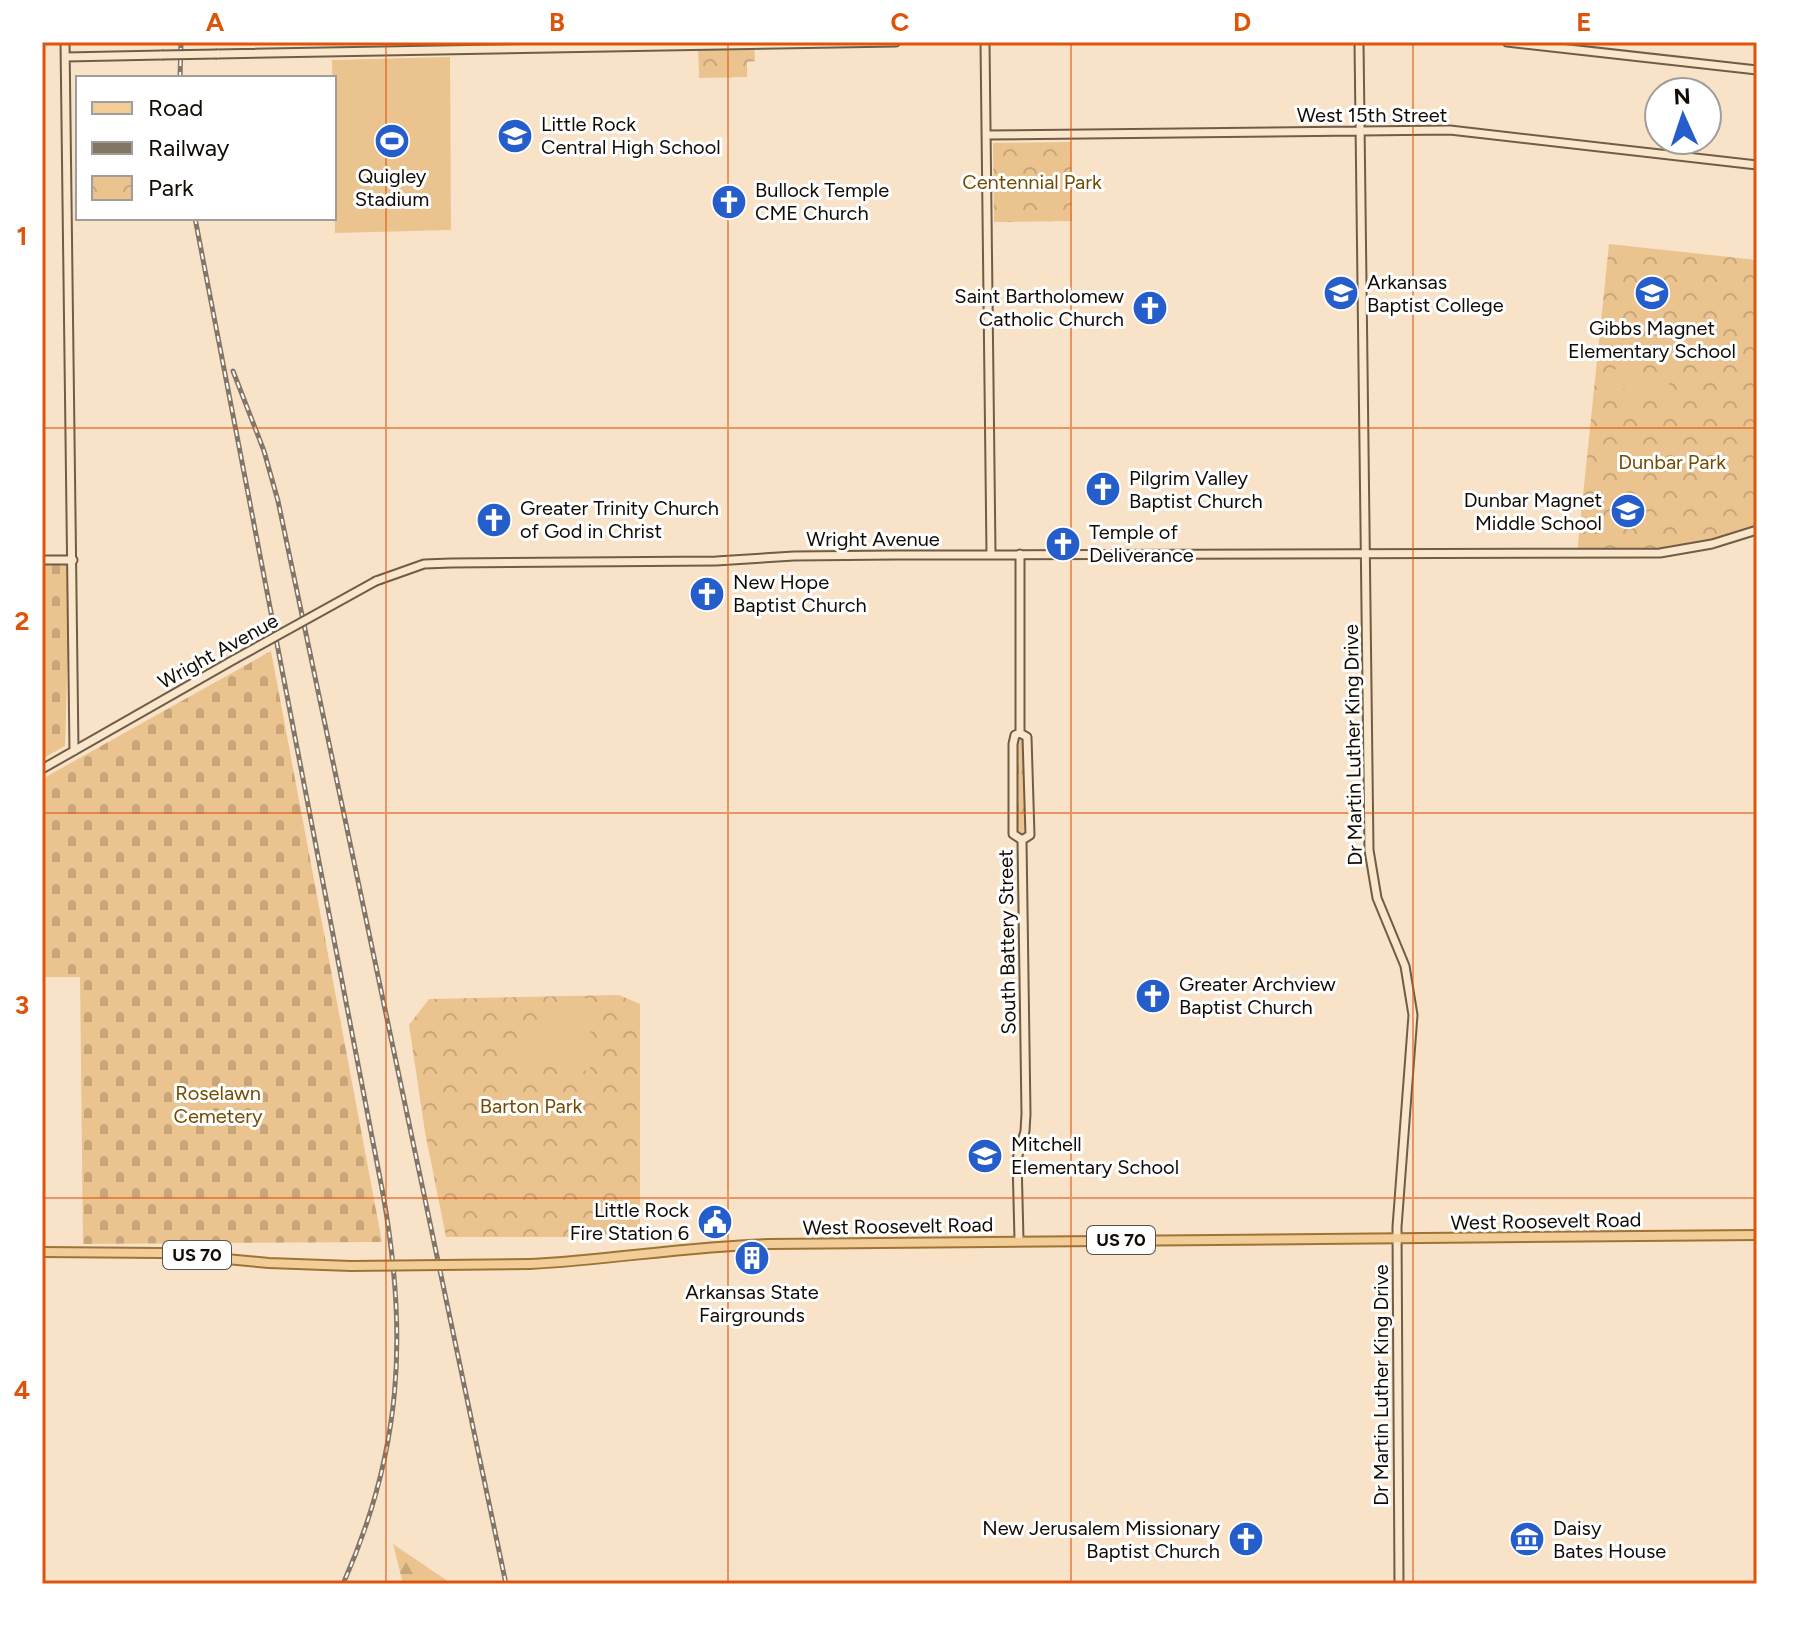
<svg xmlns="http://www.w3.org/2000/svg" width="1799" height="1626" font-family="Figtree,sans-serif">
	<defs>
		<pattern id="grass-tufts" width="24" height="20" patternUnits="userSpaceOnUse" patternTransform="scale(2)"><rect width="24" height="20" fill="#ebc38f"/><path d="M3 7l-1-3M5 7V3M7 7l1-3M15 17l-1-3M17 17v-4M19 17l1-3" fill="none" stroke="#c8a67a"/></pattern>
		<pattern id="forest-firs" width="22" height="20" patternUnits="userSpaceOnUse" patternTransform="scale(2)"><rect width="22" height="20" fill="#ebc38f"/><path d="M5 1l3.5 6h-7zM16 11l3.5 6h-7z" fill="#c8a67a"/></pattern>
		<pattern id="cemetery-stones" width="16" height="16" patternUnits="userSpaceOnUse" patternTransform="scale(2)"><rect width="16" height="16" fill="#ebc38f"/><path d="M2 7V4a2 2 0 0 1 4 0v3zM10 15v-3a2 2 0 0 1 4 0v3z" fill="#c8a67a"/></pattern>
		<pattern id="park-crowns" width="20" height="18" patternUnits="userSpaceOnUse" patternTransform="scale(2)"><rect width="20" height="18" fill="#ebc38f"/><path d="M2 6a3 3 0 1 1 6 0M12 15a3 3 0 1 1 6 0" fill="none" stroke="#c8a67a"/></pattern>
	</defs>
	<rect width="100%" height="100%" fill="#f8e3c9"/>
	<path fill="url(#grass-tufts)" d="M1019 736 1025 740 1026 829 1021 835 1016 830V740Z"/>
	<path fill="url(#forest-firs)" d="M393 1544 452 1584H403Z"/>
	<path fill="url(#cemetery-stones)" d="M42 565H70L65 746 42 759Z
		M271 651 382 1242 83 1244 80 977H42V779Z"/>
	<path fill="url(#park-crowns)" d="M652 42H754L755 61 747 62V77L699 78 698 45 652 46Z
		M1071 142 1072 221 994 222 993 143Z
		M1609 244 1757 260V529L1670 552 1577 554Z
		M619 995 640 1004V1237H446L425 1132 409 1025 429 999Z"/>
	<path fill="#ebc38f" d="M450 57 451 230 335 233 332 60Z
		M1612 369 1670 375 1668 393 1610 388Z
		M586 998 591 1004 590 1071 568 1070 517 1061C530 1022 542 1003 586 998Z"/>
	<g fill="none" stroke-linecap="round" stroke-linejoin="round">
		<defs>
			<path id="secondary" d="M65 42 74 751
				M985 42 991 554
				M1359 42 1369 850 1377 898 1405 966 1413 1015 1397 1227 1399 1584
				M1507 42 1757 70
				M217 54 896 42
				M66 57 162 55
				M986 135 1450 130 1757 165
				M42 560H73
				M376 581 424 564 451 563 716 561 794 556 896 555 1660 553 1712 544 1757 530
				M1020 733 1027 737 1030 835 1022 840
				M42 769 235 659
				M1019 1240 1017 1159 1025 1131 1026 1114 1022 840 1013 834V744L1015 735 1020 733V554"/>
			<path id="primary" d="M42 1252 161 1253 269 1263 351 1266
				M530 1264C610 1260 689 1246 769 1244L1757 1235"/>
		</defs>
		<use href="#secondary" stroke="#6f5d46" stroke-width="11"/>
		<use href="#primary" stroke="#9e7336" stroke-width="12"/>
		<use href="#secondary" stroke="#f9e6cb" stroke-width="7"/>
		<use href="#primary" stroke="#f2cd97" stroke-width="8"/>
		<defs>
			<path id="rail" d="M180 78 181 42
				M195 218 383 1194C408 1335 402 1452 343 1584
				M233 371 264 451 278 501 506 1584"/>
		</defs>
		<use href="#rail" stroke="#837665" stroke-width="5"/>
		<use href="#rail" stroke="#fff" stroke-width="2" stroke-dasharray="6" stroke-linecap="butt"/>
		<defs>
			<path id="secondary-bridge" d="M162 55 217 54
				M235 659 376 581"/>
			<path id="primary-bridge" d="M351 1266 530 1264"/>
		</defs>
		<use href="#secondary-bridge" stroke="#6f5d46" stroke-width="11" stroke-linecap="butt"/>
		<use href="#primary-bridge" stroke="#9e7336" stroke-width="12" stroke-linecap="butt"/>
		<use href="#secondary-bridge" stroke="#f9e6cb" stroke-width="7"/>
		<use href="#primary-bridge" stroke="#f2cd97" stroke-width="8"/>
	</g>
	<path fill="none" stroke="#dd550c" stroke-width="2" stroke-opacity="0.55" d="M386 42V1584M728 42V1584M1071 42V1584M1413 42V1584M42 428H1757M42 813H1757M42 1198H1757"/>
	<defs>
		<symbol id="school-disc" viewBox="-11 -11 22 22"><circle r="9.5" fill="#255ecb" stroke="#fff"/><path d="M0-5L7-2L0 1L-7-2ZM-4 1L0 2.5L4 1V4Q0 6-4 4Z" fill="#fff"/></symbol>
		<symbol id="stadium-disc" viewBox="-11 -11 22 22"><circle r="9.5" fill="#255ecb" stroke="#fff"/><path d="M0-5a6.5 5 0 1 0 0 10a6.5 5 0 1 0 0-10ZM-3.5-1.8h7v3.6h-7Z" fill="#fff"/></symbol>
		<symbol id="church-disc" viewBox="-11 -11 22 22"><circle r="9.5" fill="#255ecb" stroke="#fff"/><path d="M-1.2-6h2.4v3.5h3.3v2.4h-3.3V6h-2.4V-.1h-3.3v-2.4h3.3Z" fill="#fff"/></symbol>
		<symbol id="university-disc" viewBox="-11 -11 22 22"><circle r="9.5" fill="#255ecb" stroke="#fff"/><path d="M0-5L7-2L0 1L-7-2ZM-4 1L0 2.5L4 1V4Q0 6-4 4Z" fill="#fff"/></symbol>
		<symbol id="civic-disc" viewBox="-11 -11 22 22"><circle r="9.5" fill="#255ecb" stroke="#fff"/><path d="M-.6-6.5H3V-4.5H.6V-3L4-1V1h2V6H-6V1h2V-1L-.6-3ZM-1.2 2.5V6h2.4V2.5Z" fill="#fff"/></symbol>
		<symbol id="building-disc" viewBox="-11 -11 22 22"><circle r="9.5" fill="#255ecb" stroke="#fff"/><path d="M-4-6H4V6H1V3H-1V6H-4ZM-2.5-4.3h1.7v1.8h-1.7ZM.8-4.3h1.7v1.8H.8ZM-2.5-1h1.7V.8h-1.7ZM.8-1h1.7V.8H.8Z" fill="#fff"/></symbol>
		<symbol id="museum-disc" viewBox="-11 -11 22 22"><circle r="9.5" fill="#255ecb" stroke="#fff"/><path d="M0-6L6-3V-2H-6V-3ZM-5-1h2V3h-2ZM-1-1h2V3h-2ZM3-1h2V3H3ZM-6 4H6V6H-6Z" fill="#fff"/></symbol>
	</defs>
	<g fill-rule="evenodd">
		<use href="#school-disc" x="495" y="116" width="40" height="40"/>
		<use href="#stadium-disc" x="372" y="121" width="40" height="40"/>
		<use href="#church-disc" x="709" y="182" width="40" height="40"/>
		<use href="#university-disc" x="1321" y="273" width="40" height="40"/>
		<use href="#school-disc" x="1632" y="273" width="40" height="40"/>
		<use href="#church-disc" x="1130" y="288" width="40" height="40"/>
		<use href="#church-disc" x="1083" y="469" width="40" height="40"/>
		<use href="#school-disc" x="1608" y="491" width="40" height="40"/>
		<use href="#church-disc" x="474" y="500" width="40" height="40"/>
		<use href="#church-disc" x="1043" y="524" width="40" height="40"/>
		<use href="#church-disc" x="687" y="574" width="40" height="40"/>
		<use href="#church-disc" x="1133" y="976" width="40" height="40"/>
		<use href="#school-disc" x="965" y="1136" width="40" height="40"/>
		<use href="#civic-disc" x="695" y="1202" width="40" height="40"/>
		<use href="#building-disc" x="732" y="1238" width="40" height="40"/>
		<use href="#church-disc" x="1226" y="1519" width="40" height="40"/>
		<use href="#museum-disc" x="1507" y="1519" width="40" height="40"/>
	</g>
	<g text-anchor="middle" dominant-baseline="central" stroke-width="6" stroke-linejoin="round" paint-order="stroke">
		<g fill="#fff" stroke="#58544f" stroke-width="2">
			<rect x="1087" y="1226" width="68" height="28" rx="6"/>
			<rect x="163" y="1241" width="68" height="28" rx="6"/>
		</g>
		<g font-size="18" font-weight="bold" fill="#110b04">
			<text x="1121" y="1240">US 70</text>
			<text x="197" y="1255">US 70</text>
		</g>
		<g font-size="20" fill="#110b04" stroke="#fff">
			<text x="1372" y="115">West 15th Street</text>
			<text x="873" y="539">Wright Avenue</text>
			<text transform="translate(218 651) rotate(-29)">Wright Avenue</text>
			<text transform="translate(1353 745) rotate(-91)">Dr Martin Luther King Drive</text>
			<text transform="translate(1007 942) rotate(-91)">South Battery Street</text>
			<text transform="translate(1546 1221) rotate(-1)">West Roosevelt Road</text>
			<text transform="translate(898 1226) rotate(-1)">West Roosevelt Road</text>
			<text transform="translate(1381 1385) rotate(-90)">Dr Martin Luther King Drive</text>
		</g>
		<g font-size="20" fill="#110b04" stroke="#fff" text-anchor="start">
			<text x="541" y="124">Little Rock<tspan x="541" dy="23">Central High School</tspan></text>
			<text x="392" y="176" text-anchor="middle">Quigley<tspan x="392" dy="23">Stadium</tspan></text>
			<text x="755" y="190">Bullock Temple<tspan x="755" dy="23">CME Church</tspan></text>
			<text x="1367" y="282">Arkansas<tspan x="1367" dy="23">Baptist College</tspan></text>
			<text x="1124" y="296" text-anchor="end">Saint Bartholomew<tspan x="1124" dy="23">Catholic Church</tspan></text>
			<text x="1652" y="328" text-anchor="middle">Gibbs Magnet<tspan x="1652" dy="23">Elementary School</tspan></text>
			<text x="1129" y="478">Pilgrim Valley<tspan x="1129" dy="23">Baptist Church</tspan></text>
			<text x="1602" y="500" text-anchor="end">Dunbar Magnet<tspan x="1602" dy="23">Middle School</tspan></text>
			<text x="520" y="508">Greater Trinity Church<tspan x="520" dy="23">of God in Christ</tspan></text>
			<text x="1089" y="532">Temple of<tspan x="1089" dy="23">Deliverance</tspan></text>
			<text x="733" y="582">New Hope<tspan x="733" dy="23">Baptist Church</tspan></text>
			<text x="1179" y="984">Greater Archview<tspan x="1179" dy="23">Baptist Church</tspan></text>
			<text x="1011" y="1144">Mitchell<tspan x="1011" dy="23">Elementary School</tspan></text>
			<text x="689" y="1210" text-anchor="end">Little Rock<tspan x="689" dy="23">Fire Station 6</tspan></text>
			<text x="752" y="1292" text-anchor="middle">Arkansas State<tspan x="752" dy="23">Fairgrounds</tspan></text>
			<text x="1220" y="1528" text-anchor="end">New Jerusalem Missionary<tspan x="1220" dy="23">Baptist Church</tspan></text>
			<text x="1553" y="1528">Daisy<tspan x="1553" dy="23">Bates House</tspan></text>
		</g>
		<g font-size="20" fill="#744b00" stroke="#fff">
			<text x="1032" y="182">Centennial Park</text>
			<text x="1672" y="462">Dunbar Park</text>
			<text x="218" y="1093">Roselawn<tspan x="218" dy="23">Cemetery</tspan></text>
			<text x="531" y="1106">Barton Park</text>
		</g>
	</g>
	<rect width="1799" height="1626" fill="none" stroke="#ffffff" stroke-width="88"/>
	<rect x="76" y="76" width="260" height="144" fill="#ffffff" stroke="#a09d9b" stroke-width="2"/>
	<rect x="92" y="102" width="40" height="12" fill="#f2cd97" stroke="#a09d9b" stroke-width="2"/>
	<text x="148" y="116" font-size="24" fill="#110b04">Road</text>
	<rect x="92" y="142" width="40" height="12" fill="#837665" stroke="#a09d9b" stroke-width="2"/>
	<text x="148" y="156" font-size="24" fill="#110b04">Railway</text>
	<rect x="92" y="176" width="40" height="24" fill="url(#park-crowns)" stroke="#a09d9b" stroke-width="2"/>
	<text x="148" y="196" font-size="24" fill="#110b04">Park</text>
	<g transform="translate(1683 116) rotate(357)"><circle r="38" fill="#ffffff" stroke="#a09d9b" stroke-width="2"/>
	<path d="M0-6L14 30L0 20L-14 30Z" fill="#255ecb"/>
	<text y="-12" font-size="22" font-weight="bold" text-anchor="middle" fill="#110b04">N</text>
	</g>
	<rect x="44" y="44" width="1711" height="1538" fill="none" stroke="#dd550c" stroke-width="3"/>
	<g font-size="26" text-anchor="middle" font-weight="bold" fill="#dd550c">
		<text x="215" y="31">A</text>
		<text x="557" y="31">B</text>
		<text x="900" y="31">C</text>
		<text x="1242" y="31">D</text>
		<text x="1584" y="31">E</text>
		<text x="22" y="245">1</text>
		<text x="22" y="630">2</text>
		<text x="22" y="1014">3</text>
		<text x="22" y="1399">4</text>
	</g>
</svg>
